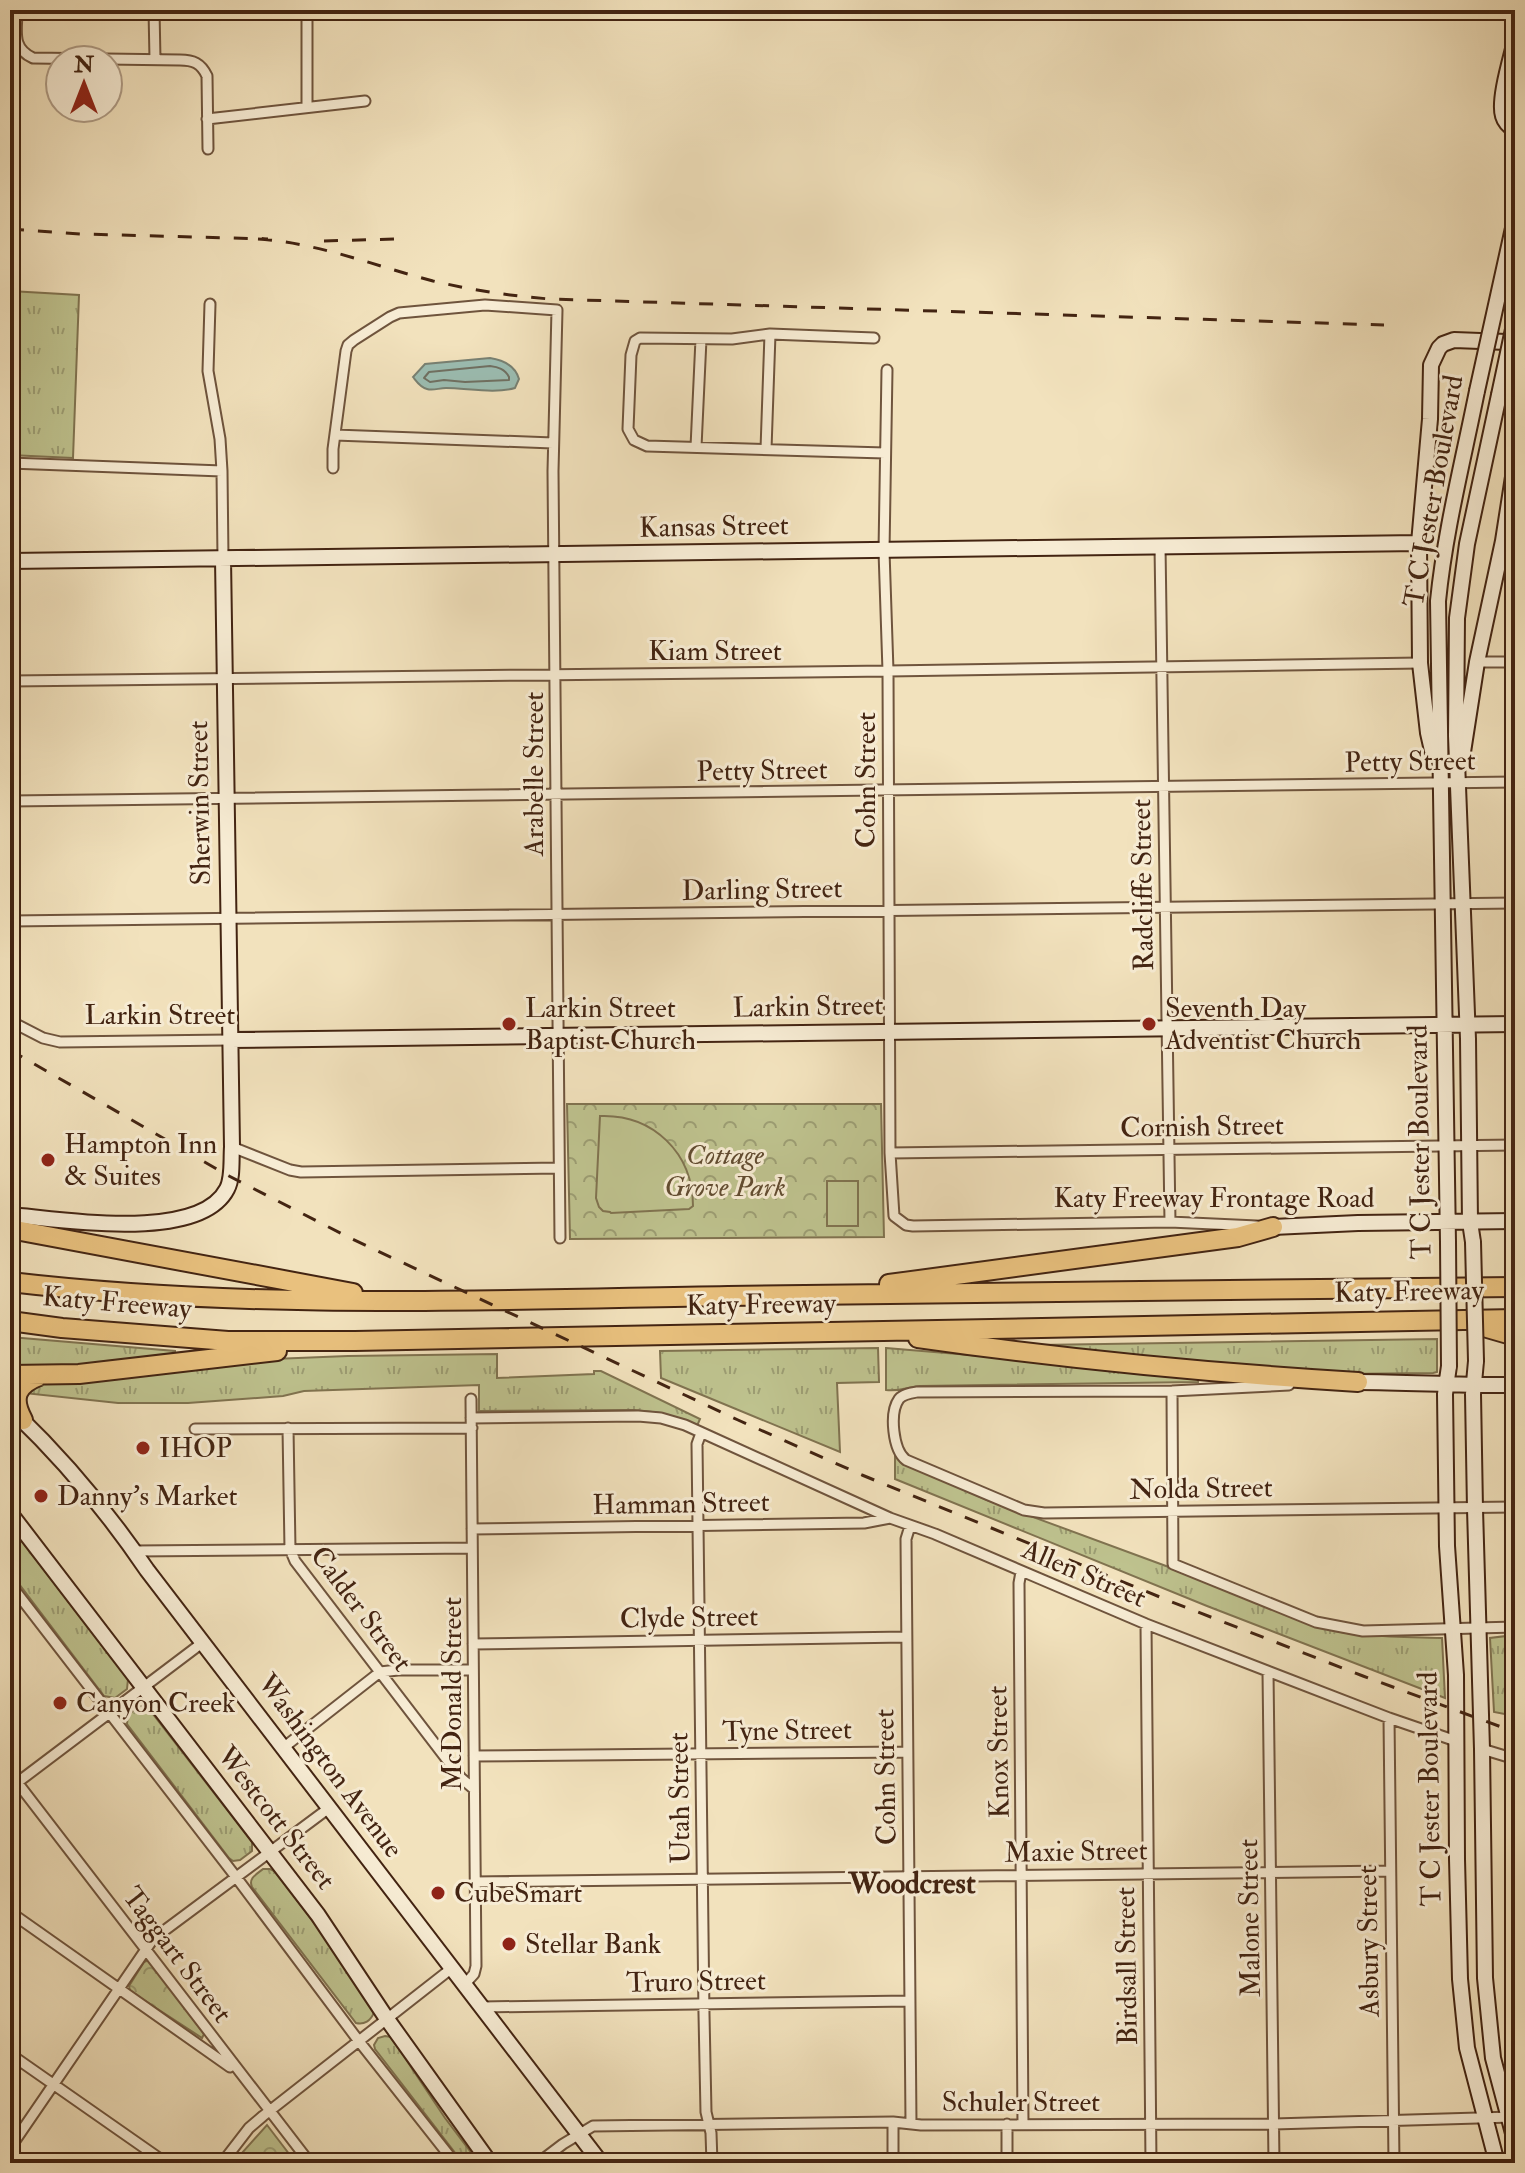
<svg xmlns="http://www.w3.org/2000/svg" width="1525" height="2173" font-family="'IM FELL Double Pica',serif">
	<defs>
		<pattern id="grass-tufts" width="24" height="20" patternUnits="userSpaceOnUse" patternTransform="scale(2)"><rect width="24" height="20" fill="#bec28e"/><path d="M3 7l-1-3M5 7V3M7 7l1-3M15 17l-1-3M17 17v-4M19 17l1-3" fill="none" stroke="#9c9d73"/></pattern>
		<pattern id="forest-crowns" width="20" height="18" patternUnits="userSpaceOnUse" patternTransform="scale(2)"><rect width="20" height="18" fill="#bec28e"/><path d="M2 6a3 3 0 1 1 6 0M12 15a3 3 0 1 1 6 0" fill="none" stroke="#9c9d73"/></pattern>
	</defs>
	<rect width="100%" height="100%" fill="#f2e2bd"/>
	<filter id="stains"><feTurbulence type="fractalNoise" baseFrequency=".0025" numOctaves="4"/><feColorMatrix values="0 0 0 0 .2 0 0 0 0 .09 0 0 0 0 .02 0 0 0 .5 -.17"/></filter>
	<radialGradient id="worn" r=".72"><stop offset=".6" stop-color="#630" stop-opacity="0"/><stop offset="1" stop-color="#630" stop-opacity=".3"/></radialGradient>
	<path fill="url(#grass-tufts)" stroke="#807350" stroke-width="2" d="M10 291 79 295 73 458 10 455Z
		M10 1337 175 1351V1359L118 1366 10 1368Z
		M1437 1339V1372L1433 1373 1338 1374 1227 1368 1037 1345Z
		M878 1348 879 1382 837 1383 840 1452 661 1378 660 1351Z
		M886 1348 1199 1374 1198 1382 920 1386C908 1387 899 1392 886 1390Z
		M497 1354V1378L594 1374V1371H601L700 1419 697 1426 661 1413 634 1410 479 1411V1385L304 1391 283 1396 188 1403H118L24 1393 29 1385 226 1361 348 1356Z
		M895 1456 903 1462 987 1500 1166 1566 1313 1625C1354 1639 1399 1636 1442 1638L1445 1698 1207 1606 895 1479Z
		M10 1526 128 1679 127 1689 115 1698 104 1696 10 1572Z
		M1515 1635V1716L1494 1712 1490 1638Z
		M139 1706H147L149 1709 252 1842V1851L240 1860 233 1861 229 1858 127 1724 128 1715Z
		M263 1869H270L274 1871 324 1936 373 2008 374 2012C371 2021 364 2025 356 2023L252 1887C248 1878 257 1874 263 1869Z
		M385 2036 391 2037 445 2118 479 2163H463L375 2049 374 2045 378 2038Z"/>
	<path fill="url(#forest-crowns)" stroke="#807350" stroke-width="2" d="M567 1104H881L884 1237 570 1239Z
		M149 1960 153 1963 204 2034 202 2038 130 1991 129 1986 144 1962Z
		M267 2125 296 2163H233Z"/>
	<path fill="#bec28e" stroke="#807350" stroke-width="2" d="M600 1116C653 1114 693 1153 693 1206L689 1209 611 1213 610 1212 603 1211 599 1207 596 1198Z
		M827 1181H858V1226H827Z"/>
	<path fill="#9bbdb2" stroke="#788072" stroke-width="2" d="M490 358C503 360 515 365 519 379L515 388C495 394 466 388 446 388 439 388 433 391 427 389 420 387 417 382 413 377L425 364Z"/>
	<g fill="none" stroke-linecap="round" stroke-linejoin="round">
		<path stroke="#6f7062" stroke-width="2" d="M490 366C498 367 505 369 509 377V380L465 382 444 380 430 382 424 378 429 372Z"/>
		<defs>
			<path id="street" d="M17 10C17 31 11 48 33 58L180 60C193 60 201 63 207 76L208 149
				M154 10 155 59
				M307 10V107
				M207 119 365 101
				M210 304 208 371 220 439 222 471 223 559
				M874 338 770 334 732 339 640 338 635 341 631 355 628 429 634 440 647 446 885 453
				M887 370 884 551 888 671 890 1153 894 1216 906 1225 913 1226 1170 1222 1257 1226
				M335 435 553 443
				M696 447 701 339
				M766 449 770 334
				M10 463 222 471
				M333 468V449L346 351 348 345 354 340 390 317 399 313 485 305 557 310 553 471 560 1238
				M1160 546 1170 1222
				M1477 662H1515
				M10 681 888 671 1420 663
				M10 801 1515 782
				M10 921 1515 903
				M10 1021 43 1038 60 1042 230 1040
				M232 1147 290 1170 301 1172 559 1168
				M890 1153 1515 1145
				M1289 1385 1172 1391 917 1392C911 1393 903 1394 899 1399 889 1413 893 1450 906 1460L1024 1510 1044 1513 1515 1507
				M1172 1391 1173 1564 1316 1622 1363 1631 1515 1627
				M471 1418 638 1416 661 1418 685 1425 890 1518 935 1534 1146 1624 1389 1718 1456 1741
				M288 1428 290 1549 295 1561 461 1778 474 1789
				M195 1429 472 1428
				M701 1433 697 1444 704 2014 706 2112 711 2133 712 2163
				M910 1526 906 1539 911 2123
				M472 1529 864 1523 890 1518
				M134 1551 472 1548
				M1021 1572 1019 1583 1023 2124
				M10 1584 236 1877 358 2040 455 2163
				M1146 1624 1151 2163
				M473 1644 906 1637
				M1268 1672 1274 2163
				M1389 1718 1394 2163
				M283 1748 380 1672 398 1670H473
				M1482 1749 1515 1759
				M474 1756 907 1752
				M10 1773 310 2163
				M10 1792 18 1782 202 1643
				M475 1882 1390 1871
				M10 1912 230 2067
				M464 1985 474 1974 476 1966 471 1399
				M482 2007 910 2001
				M10 2054 166 2163
				M893 2122V2163
				M1007 2124V2163
				M10 2148 153 1939 329 1808
				M222 2163 249 2128 263 2116 452 1968
				M538 2163 563 2144 593 2126 893 2122 921 2125 1274 2124 1512 2117"/>
			<path id="secondary" d="M1515 41C1511 58 1498 100 1503 116 1505 123 1510 127 1515 130
				M10 561 1419 543
				M1463 752 1477 662 1503 541 1515 464
				M1433 755 1428 733 1420 663 1419 543 1430 419 1431 365 1439 348 1443 344 1454 340 1507 342 1515 349
				M230 1040 1515 1024
				M10 1215C60 1219 199 1243 227 1189 233 1178 231 1160 232 1147L223 559
				M1273 1227 1358 1223 1515 1221
				M1448 1242 1438 601C1445 531 1463 461 1477 391
				M1473 1242 1470 1222 1468 1039 1456 736 1457 618 1467 544 1499 395
				M1476 1361 1473 1394 1475 1509 1482 1749 1485 1978 1493 2058 1515 2141
				M1449 1366 1445 1394 1447 1546 1456 1675 1457 1859 1460 1979 1467 2048 1497 2163
				M1358 1382C1411 1382 1462 1386 1515 1385
				M16 1414C65 1461 109 1514 147 1570L601 2163
				M10 1513 318 1915 387 2019 490 2163"/>
			<path id="highway" d="M10 1229 353 1293
				M10 1282C249 1310 488 1300 728 1296 990 1292 1253 1290 1515 1287
				M889 1284 1238 1237 1273 1227
				M10 1321 62 1328 228 1341H355L1515 1319
				M1477 1325 1515 1336
				M918 1338C1064 1359 1211 1373 1358 1382
				M10 1375 79 1374 277 1351
				M23 1420C11 1398 16 1385 39 1376"/>
		</defs>
		<use href="#street" stroke="#6f543d" stroke-width="13"/>
		<use href="#secondary" stroke="#432412" stroke-width="18"/>
		<use href="#highway" stroke="#432412" stroke-width="22"/>
		<use href="#street" stroke="#f7ecd4" stroke-width="9"/>
		<use href="#secondary" stroke="#f7ecd4" stroke-width="14"/>
		<use href="#highway" stroke="#e9c17e" stroke-width="18"/>
		<path stroke="#432412" stroke-width="3" stroke-dasharray="14 14" stroke-linecap="butt" d="M10 229 81 234 268 239
			M258 239C319 243 375 266 433 281 472 290 510 296 550 299L1384 325
			M324 241 396 239
			M10 1050 229 1176 350 1238 738 1420 862 1475 1172 1602 1363 1676 1515 1732"/>
		<defs>
			<path id="secondary-bridge" d="M1477 391 1515 219
				M1499 395 1515 320
				M1448 1242 1449 1366
				M1473 1242 1476 1361"/>
		</defs>
		<use href="#secondary-bridge" stroke="#432412" stroke-width="18" stroke-linecap="butt"/>
		<use href="#secondary-bridge" stroke="#f7ecd4" stroke-width="14"/>
	</g>
	<g fill="#8f2418" stroke="#f7ecd4" stroke-width="3">
		<circle cx="509" cy="1024" r="8"/>
		<circle cx="1149" cy="1024" r="8"/>
		<circle cx="48" cy="1160" r="8"/>
		<circle cx="143" cy="1448" r="8"/>
		<circle cx="41" cy="1496" r="8"/>
		<circle cx="60" cy="1703" r="8"/>
		<circle cx="438" cy="1893" r="8"/>
		<circle cx="509" cy="1944" r="8"/>
	</g>
	<g text-anchor="middle" dominant-baseline="central" stroke-width="6" stroke-linejoin="round" paint-order="stroke">
		<g font-size="28" fill="#432412" stroke="#f7ecd4">
			<text transform="translate(1434 491) rotate(-80)">T C Jester Boulevard</text>
			<text transform="translate(714 527) rotate(-1)">Kansas Street</text>
			<text x="715" y="651">Kiam Street</text>
			<text transform="translate(1410 762) rotate(-1)">Petty Street</text>
			<text transform="translate(762 771) rotate(-1)">Petty Street</text>
			<text transform="translate(534 774) rotate(-90)">Arabelle Street</text>
			<text transform="translate(866 780) rotate(-90)">Cohn Street</text>
			<text transform="translate(200 803) rotate(-91)">Sherwin Street</text>
			<text transform="translate(1143 885) rotate(-91)">Radcliffe Street</text>
			<text transform="translate(762 890) rotate(-1)">Darling Street</text>
			<text transform="translate(808 1007) rotate(-1)">Larkin Street</text>
			<text x="160" y="1015">Larkin Street</text>
			<text transform="translate(1202 1127) rotate(-1)">Cornish Street</text>
			<text transform="translate(1420 1142) rotate(-91)">T C Jester Boulevard</text>
			<text x="1214" y="1198">Katy Freeway Frontage Road</text>
			<text transform="translate(1409 1292) rotate(-1)">Katy Freeway</text>
			<text transform="translate(117 1303) rotate(5)">Katy Freeway</text>
			<text transform="translate(761 1305) rotate(-1)">Katy Freeway</text>
			<text transform="translate(1201 1489) rotate(-1)">Nolda Street</text>
			<text transform="translate(681 1504) rotate(-1)">Hamman Street</text>
			<text transform="translate(1084 1574) rotate(23)">Allen Street</text>
			<text transform="translate(361 1609) rotate(53)">Calder Street</text>
			<text transform="translate(689 1618) rotate(-1)">Clyde Street</text>
			<text transform="translate(452 1694) rotate(-90)">McDonald Street</text>
			<text transform="translate(787 1731) rotate(-1)">Tyne Street</text>
			<text transform="translate(999 1752) rotate(-91)">Knox Street</text>
			<text transform="translate(330 1766) rotate(53)">Washington Avenue</text>
			<text transform="translate(886 1777) rotate(-91)">Cohn Street</text>
			<text transform="translate(1430 1789) rotate(-91)">T C Jester Boulevard</text>
			<text transform="translate(680 1798) rotate(-91)">Utah Street</text>
			<text transform="translate(276 1818) rotate(52)">Westcott Street</text>
			<text transform="translate(1076 1852) rotate(-1)">Maxie Street</text>
			<text transform="translate(1250 1918) rotate(-91)">Malone Street</text>
			<text transform="translate(1369 1941) rotate(-91)">Asbury Street</text>
			<text transform="translate(177 1955) rotate(53)">Taggart Street</text>
			<text transform="translate(1127 1966) rotate(-91)">Birdsall Street</text>
			<text transform="translate(696 1982) rotate(-1)">Truro Street</text>
			<text x="1021" y="2102">Schuler Street</text>
		</g>
		<g font-size="28" fill="#432412" stroke="#f7ecd4" text-anchor="start">
			<text x="525" y="1008">Larkin Street<tspan x="525" dy="32">Baptist Church</tspan></text>
			<text x="1165" y="1008">Seventh Day<tspan x="1165" dy="32">Adventist Church</tspan></text>
			<text x="64" y="1144">Hampton Inn<tspan x="64" dy="32">&amp; Suites</tspan></text>
			<text x="159" y="1448">IHOP</text>
			<text x="57" y="1496">Danny's Market</text>
			<text x="76" y="1703">Canyon Creek</text>
			<text x="454" y="1893">CubeSmart</text>
			<text x="525" y="1944">Stellar Bank</text>
		</g>
		<g font-size="28" font-style="italic" fill="#624c31" stroke="#f7ecd4">
			<text x="725" y="1155">Cottage<tspan x="725" dy="32">Grove Park</tspan></text>
		</g>
		<g font-size="30" font-weight="bold" fill="#432412" stroke="#f7ecd4">
			<text x="912" y="1883">Woodcrest</text>
		</g>
	</g>
	<rect width="1525" height="2173" fill="none" stroke="#f2e2bd" stroke-width="40"/>
	<rect x="12" y="12" width="1501" height="2149" fill="none" stroke="#432412" stroke-width="4"/>
	<rect x="20" y="20" width="1485" height="2133" fill="none" stroke="#432412" stroke-width="2"/>
	<g transform="translate(84 84)"><circle r="38" fill="#f7ecd4" stroke="#af9c86" stroke-width="2"/>
	<path d="M0-6L14 30L0 20L-14 30Z" fill="#8f2418"/>
	<text y="-12" font-size="22" font-weight="bold" text-anchor="middle" fill="#432412">N</text>
	</g>
	<rect width="100%" height="100%" filter="url(#stains)"/>
	<rect width="100%" height="100%" fill="url(#worn)"/>
</svg>
